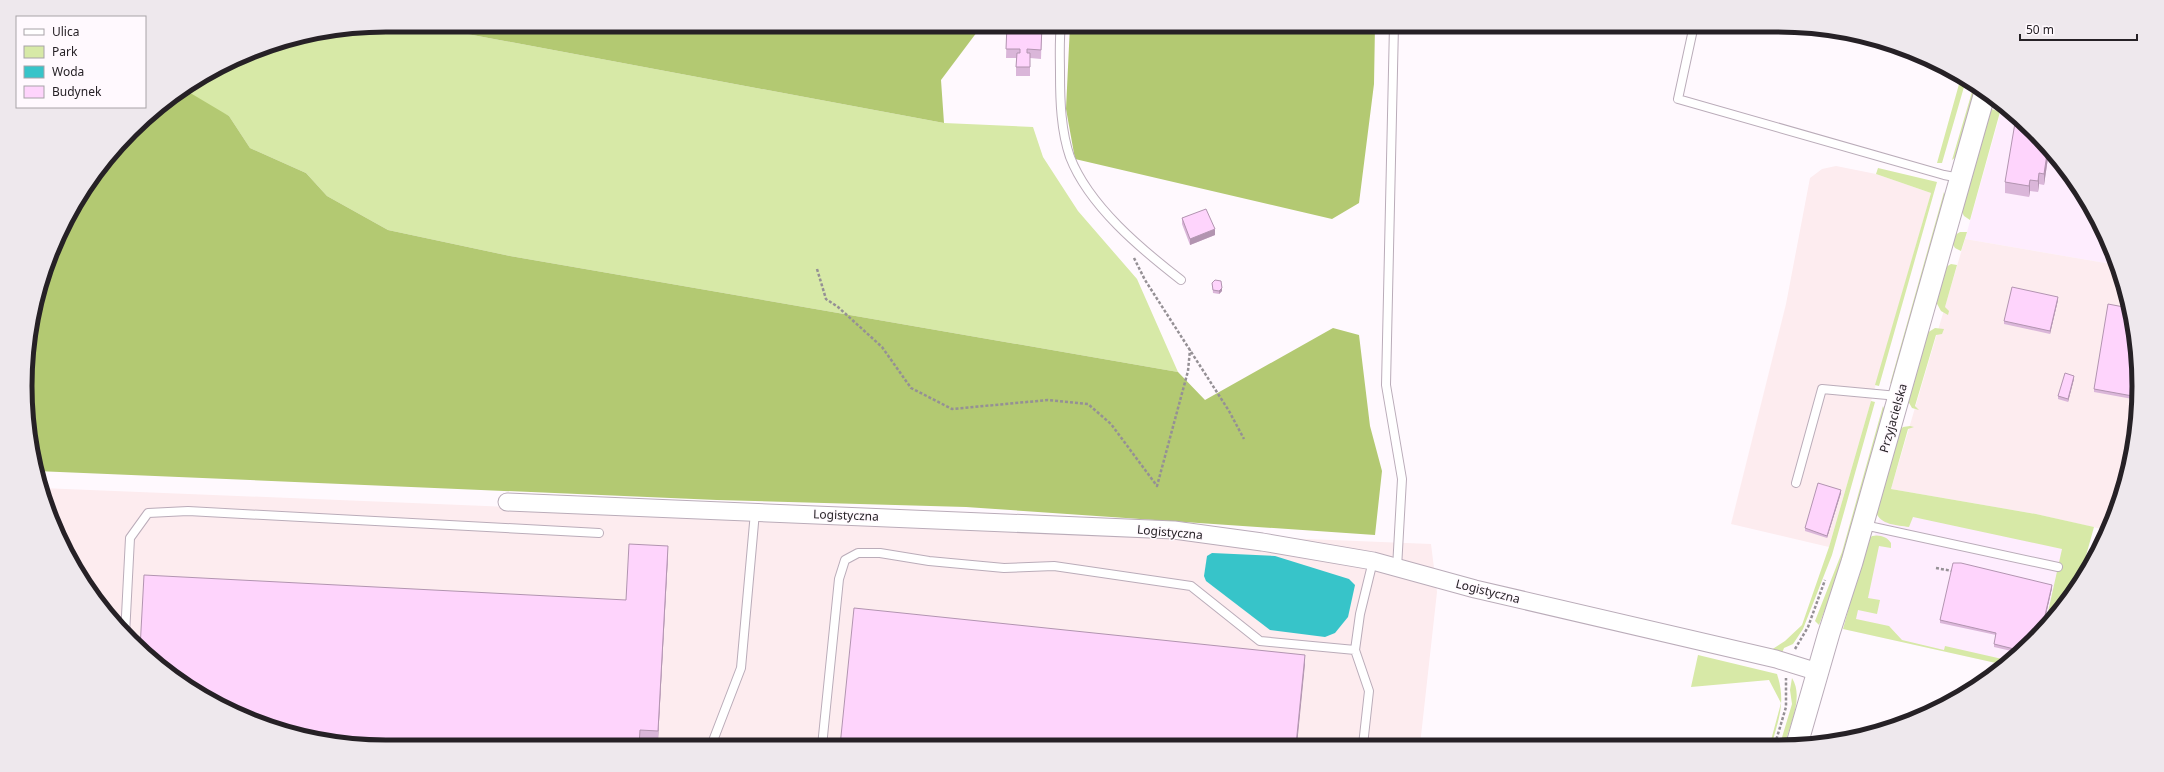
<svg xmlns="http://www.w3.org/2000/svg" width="2164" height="772" font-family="'Noto Sans',sans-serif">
	<rect width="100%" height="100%" fill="#fff9fe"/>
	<path fill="#feedfe" d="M2003 104 2049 148 2091 205 2117 265 1965 239Z
		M1882 509 2087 554 2079 581 2016 657 2005 665 1848 630Z"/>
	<path fill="#fdecef" d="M1836 166 1876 174 1931 193 1829 547 1731 524 1786 304 1810 178 1822 169Z
		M1965 239 2117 265 2136 339 2138 409 2127 479 2106 530 2036 514 1891 489Z
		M41 488 1431 544 1437 592 1420 745 386 747 185 686 131 641 86 587Z"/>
	<path fill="#d7e9a7" d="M386 25H419L944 123 1033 127 1043 157 1078 211 1137 279 1178 372 510 256 388 230 327 196 306 173 250 148 229 116 182 94 248 52 316 32Z
		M1961 77 1966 80 1942 163H1937Z
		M1974 85 1978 87 1957 156 1952 160Z
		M1989 108 2000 112 1970 220 1964 216 1961 210Z
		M1878 168 1937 182 1879 386 1875 385 1931 193 1876 174Z
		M1944 192 1946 198 1894 380 1890 384Z
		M1960 232H1967L1961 251 1955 248 1952 243 1955 235Z
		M1951 264 1957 265 1945 307 1949 311 1948 315 1941 311 1936 302 1946 267Z
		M1935 328 1944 329 1942 334 1936 335 1915 406 1919 410 1912 408 1908 401 1927 333Z
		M1871 401 1875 402 1832 555 1803 629 1793 644 1784 648 1782 653 1771 650 1785 641 1802 625 1829 547Z
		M1883 406 1885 411 1840 570 1819 625 1815 621 1842 552Z
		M1910 426 1914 427 1908 429 1891 489 2036 514 2094 527 2079 581 2046 621 2062 549 1913 517 1909 527C1897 525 1880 525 1876 512L1899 431 1903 427Z
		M1872 536C1879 534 1888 537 1891 543V548L1879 546 1868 598 1880 600 1877 614 1858 610 1856 619 1889 626 1902 640 1944 650 1945 646 2011 661 2005 665 1843 629 1867 541Z
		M1698 655 1777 674C1786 702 1779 717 1772 744H1770L1781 703 1769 680 1691 687Z
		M1792 678C1804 697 1790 724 1785 744H1780L1792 704 1790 690Z"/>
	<path fill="#b3c972" d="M419 25H949L977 32 941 80 944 123Z
		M1070 25H1375L1374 84 1359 203 1332 219 1075 159 1066 109Z
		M182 94H192L229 116 250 148 306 173 327 196 388 230 510 256 1178 372 1205 400 1333 328 1359 335 1370 426 1382 471 1375 535 966 507 717 500 36 471 26 409 28 339 62 226 100 166 148 115Z"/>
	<path fill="#37c4c9" d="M1212 553 1275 556 1349 579 1355 585 1348 617 1335 633 1325 637 1270 630 1206 581 1204 576 1207 556Z"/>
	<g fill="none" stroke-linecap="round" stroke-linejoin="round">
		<defs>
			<path id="service" d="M1061 25C1059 41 1060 58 1060 74 1060 101 1061 131 1070 157 1089 206 1141 249 1181 280
				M1394 25 1386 385 1402 479 1397 568
				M1694 25 1678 99 1944 175 1960 178
				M1796 483 1822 389 1898 396
				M1864 525 2058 567
				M125 635 130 538 148 513 188 511 599 533
				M1363 745 1369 691 1355 650 1360 614 1373 561
				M711 746 741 668 755 512
				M822 746 839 579 845 560 858 553H880L929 561 1004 568 1054 566 1191 586 1260 641 1355 650"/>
			<path id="minor" d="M507 502 1174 530 1262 542 1373 561 1475 589 1776 659 1818 672"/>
			<path id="tertiary" d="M1797 744 1829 633 1852 562 1985 92"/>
		</defs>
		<use href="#service" stroke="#baacb9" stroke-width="10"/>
		<use href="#minor" stroke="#baacb9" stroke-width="19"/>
		<use href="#tertiary" stroke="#baacb9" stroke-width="23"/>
		<path stroke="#959095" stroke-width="2.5" stroke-dasharray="3 2" stroke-linecap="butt" d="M1134 258 1145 280 1229 411 1244 439
			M817 269 826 299 838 307 882 347 911 388 952 409 1048 400 1088 404 1111 424 1157 486 1188 371 1190 350
			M1936 568 1952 571
			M1795 649 1808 627 1825 580
			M1775 744 1786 707V678"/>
		<use href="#service" stroke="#fff" stroke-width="8"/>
		<use href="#minor" stroke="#fff" stroke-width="17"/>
		<use href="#tertiary" stroke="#fff" stroke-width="21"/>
	</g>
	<path fill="#dab6d9" d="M1007 25H1042L1041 59 1030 58V76H1016V58H1006Z
		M2049 148 2052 152 2049 151 2044 185 2039 184 2038 192 2030 191 2029 197 2005 193V182Z
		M1182 218 1215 235 1190 245 1182 224Z
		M1212 283 1222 291 1219 294 1213 293Z
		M2058 300 2050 334 2004 324V321Z
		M2136 339 2138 400 2094 392V389Z
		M2074 379 2068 402 2058 399V396Z
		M1841 493 1827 538 1805 531V528Z
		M668 555 658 740 640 739V746L386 747 626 600Z
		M2052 588 2044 623 2020 653 1994 647V644L1996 635 1940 623V620Z"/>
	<path fill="#b294b0" d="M2048 147 2049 148V151L2044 185V174Z
		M2039 173V184L2038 192V181Z
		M2030 180V191L2029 197V186Z
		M1215 229V235L1190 245V239Z
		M1222 288V291L1219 294V291Z
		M2058 297V300L2050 334V331Z
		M2074 376V379L2068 402V399Z
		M1841 490V493L1827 538V536Z
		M668 546V555L658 740V731Z
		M2052 585V588L2044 623 2043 624Z
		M1305 655V664L1297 745H1296Z"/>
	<path fill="#fed4fc" stroke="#b294b0" d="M1007 25H1042L1041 50 1027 49V53H1030V67H1016L1017 53H1020V49H1006Z
		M2016 117 2048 147 2044 174 2039 173 2038 181 2030 180 2029 186 2005 182Z
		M1206 209 1215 229 1190 239 1182 218Z
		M1215 280 1221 281 1222 288 1219 291 1213 290 1212 283Z
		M2012 287 2058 297 2050 331 2004 321Z
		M2108 304 2129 308 2136 339 2138 397 2094 389Z
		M2065 373 2074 376 2068 399 2058 396Z
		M1818 483 1841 490 1827 536 1805 528Z
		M629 544 668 546 658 731 640 730 639 746 386 747 293 735 185 686 140 649 144 575 626 600Z
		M1953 563H1961L2052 585 2043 624 2022 651 1994 644 1996 633 1940 620Z
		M854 608 1305 655 1296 745 840 746Z"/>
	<g text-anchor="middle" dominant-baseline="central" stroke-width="3" stroke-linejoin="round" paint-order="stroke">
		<g font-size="12" fill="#262126" stroke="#fff9fe">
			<text transform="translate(1893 418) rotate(-74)">Przyjacielska</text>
			<text transform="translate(846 515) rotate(2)">Logistyczna</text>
			<text transform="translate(1170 532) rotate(5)">Logistyczna</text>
			<text transform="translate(1488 591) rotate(14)">Logistyczna</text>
		</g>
	</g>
	<path d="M0 0H2164V772H0ZM386 32H1778A354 354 0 0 1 2132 386V386A354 354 0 0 1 1778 740H386A354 354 0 0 1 32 386V386A354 354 0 0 1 386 32Z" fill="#eee8ed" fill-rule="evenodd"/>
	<path fill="none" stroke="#262126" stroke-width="5" d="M386 32H1778A354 354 0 0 1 2132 386V386A354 354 0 0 1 1778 740H386A354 354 0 0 1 32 386V386A354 354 0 0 1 386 32Z"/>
	<rect x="16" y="16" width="130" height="92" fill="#fff9fe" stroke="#a8a3a8"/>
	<rect x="24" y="29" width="20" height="6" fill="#ffffff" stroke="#a8a3a8"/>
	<text x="52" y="36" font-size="12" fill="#262126">Ulica</text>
	<rect x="24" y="46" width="20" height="12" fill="#d7e9a7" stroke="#a8a3a8"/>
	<text x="52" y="56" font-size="12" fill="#262126">Park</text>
	<rect x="24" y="66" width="20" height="12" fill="#37c4c9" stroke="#a8a3a8"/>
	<text x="52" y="76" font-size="12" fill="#262126">Woda</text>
	<rect x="24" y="86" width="20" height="12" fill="#fed4fc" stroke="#a8a3a8"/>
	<text x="52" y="96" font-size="12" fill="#262126">Budynek</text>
	<path d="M2020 34v6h117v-6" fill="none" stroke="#262126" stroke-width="2"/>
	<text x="2026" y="34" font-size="12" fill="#262126" stroke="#fff9fe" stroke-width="3" paint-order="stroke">50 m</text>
</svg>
